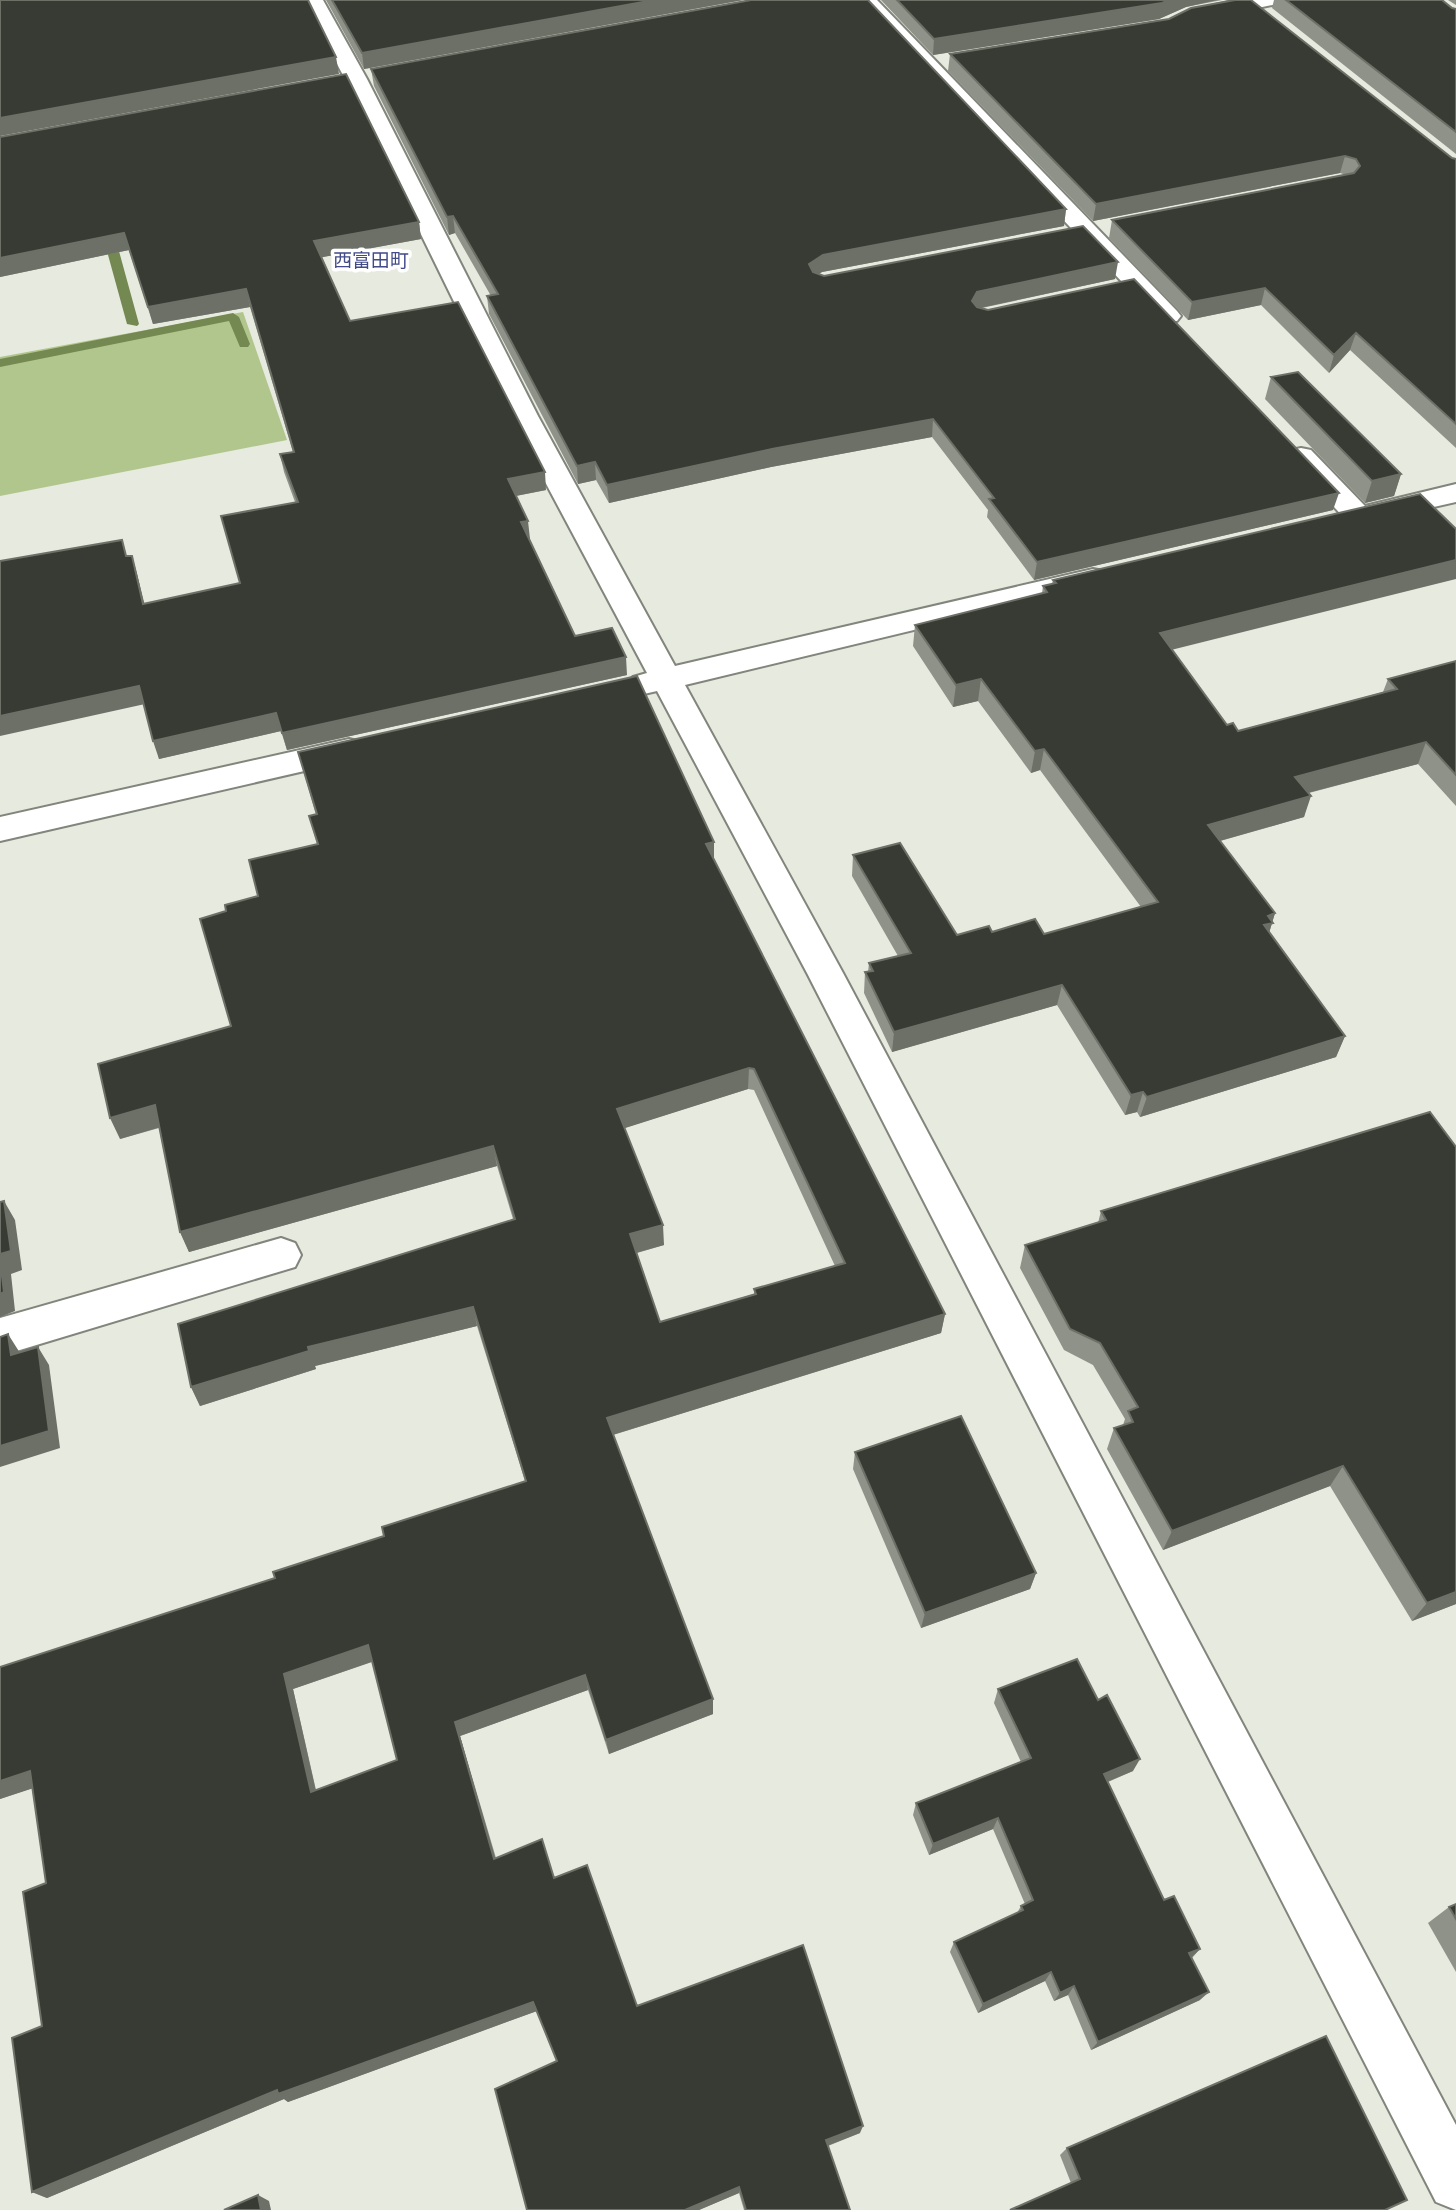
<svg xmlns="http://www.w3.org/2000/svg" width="1456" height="2210" font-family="'Exo 2','Noto Sans JP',sans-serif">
	<rect width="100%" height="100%" fill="#e6eadf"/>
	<path fill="#b0c68c" d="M243 312 287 440 0 496V357Z"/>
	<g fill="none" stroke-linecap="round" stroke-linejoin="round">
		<path fill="#748851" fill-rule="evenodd" d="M108 230 114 233 139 324 137 326 127 324 102 233Z
			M233 313 239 317 250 344 248 347H240L229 321 0 367V359Z"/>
		<defs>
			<path id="minor" d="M303 0H323L367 79 538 416 675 666 1093 569 1104 571 1108 578 1104 585 1093 587 685 685 843 973 1456 2125V2210L1436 2202 807 973 657 691 644 694 633 691 628 684 633 677 647 673 510 416 345 79Z
				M855 0H877L1177 311 1181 316 1177 321H1159Z
				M1238 0H1280L1277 4 1204 19 1194 13 1197 9Z
				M1301 448 1311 450 1365 506 1456 484V502L1376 520C1367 517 1359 524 1347 521L1287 456 1291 450Z
				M349 739 361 742 365 750 361 758 0 841V817Z
				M281 1238 295 1243 301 1255 295 1267 0 1356V1318Z"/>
		</defs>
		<use href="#minor" stroke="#81857b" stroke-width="4"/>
		<use href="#minor" fill="#fff" fill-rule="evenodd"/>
	</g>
	<path fill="#8f9289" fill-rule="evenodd" d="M326 0H743L364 69Z
		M881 0H1222L1186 7 1159 19 933 55Z
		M1274 0H1442L1452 8 1456 9V154L1272 8Z
		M1448 0H1456V5Z
		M1169 19 1452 158 1456 159V448L1350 350 1329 373 1261 305 1188 320 1109 238 1112 220 1346 175 1340 173 1093 221 948 71 950 54Z
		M371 69 1066 209 1064 226 822 272 819 274 824 276 1115 279 982 308 1333 510 1034 580 987 517 988 510 932 437 771 467 609 503 596 480 578 484 489 314 487 296H491L455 233 449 235 374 86Z
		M0 137 419 222 421 239 322 257 350 321 546 490 516 496 529 539 575 636 627 675 287 750 281 731 159 759 127 556H132L137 574 144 604 239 583 295 502 284 472 280 454 293 452 250 307 153 324 129 250 0 277Z
		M1271 377 1401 474 1394 496 1365 503 1265 399Z
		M1053 580 1172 650 1227 725 1238 731 1383 692 1388 679 1456 661V806L1418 764 1309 793 1304 817 1220 841 1275 913 1269 933 1345 1036 1336 1057 1140 1117 1137 1112 1125 1115 1057 1005 892 1052 864 993 865 972H868L869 963 898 956 852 876 853 855 957 935 992 932 1044 934 1141 907 1040 770 1031 773 978 701 953 707 913 646 915 625 1042 593 1043 586 1052 584Z
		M298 752 714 859 945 1314 941 1333 613 1435 713 1699V1714L609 1754 588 1690 460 1736 496 1858 554 1878 637 2006 860 2133 828 2146 850 2210H744L739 2193 699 2210H527L557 2061 537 2011 288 2102 284 2099 47 2198 32 2192 42 2026 46 1883 32 1788 0 1799V1667L275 1578 525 1481 477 1326 315 1366 316 1369 200 1406 191 1387 513 1219 497 1166 189 1252 180 1232 159 1128 120 1139 231 1026 226 911 258 896 317 844 309 816 316 815ZM748 1089 754 1090 835 1266 754 1289V1294L660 1322 637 1253 664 1245 624 1128ZM372 1662 397 1760 316 1790 293 1689Z
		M1430 1112 1456 1604 1412 1621 1330 1486 1163 1550 1107 1449 1114 1428 1123 1425 1125 1419 1093 1365 1064 1350 1020 1268 1025 1245 1098 1223 1101 1211Z
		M855 1452 1036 1573 1030 1589 921 1628 853 1469Z
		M998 1689 1133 1771 1108 1782 1164 1900 1200 1949 1192 1958 1200 2000 1091 2050 1068 1995 1054 2001 1045 1981 978 2013 950 1952 954 1942 1017 1913 1021 1906 1025 1904 993 1829 929 1855 913 1815 916 1803 1021 1762 994 1703Z
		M1456 1904V1972L1428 1923 1449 1907Z
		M1067 2148 1385 2210 1071 2183 1060 2155Z"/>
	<path fill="#6c7067" d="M654 0H743L364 69 362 53Z
		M1169 0H1217L1186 7 1159 19 933 55 934 39Z
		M336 57 339 74 0 136V118Z
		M1345 156 1340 173 1093 221 1096 204Z
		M1066 209 1064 226 822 272 808 281 809 264 823 255Z
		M453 216 455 233 449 235 447 217Z
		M419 222 421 239 318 258 314 241Z
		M124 233 129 250 0 277V258Z
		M1118 262 1115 279 975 309 972 301 977 292Z
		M1265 288 1261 305 1188 320 1192 302Z
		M246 289 250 307 153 324 148 307Z
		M1356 333 1350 350 1329 373 1334 355Z
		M933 419 932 437 771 467 609 503 607 485 772 449Z
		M595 462 596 480 578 484 577 466Z
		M545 472 546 490 510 497 508 479Z
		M1401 474 1394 496 1365 503 1372 481Z
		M1339 493 1333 510 1034 580 1037 562Z
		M528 521 530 539 523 540 521 522Z
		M132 556 137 574 149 622 143 604Z
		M1456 560V579L1155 654 1160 633Z
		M626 657 627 675 287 750 282 733Z
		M981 679 978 701 953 707 956 685Z
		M139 686 145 704 0 736V716Z
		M276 713 281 731 159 759 153 741Z
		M1426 742 1418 764 1288 798 1295 777Z
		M1044 749 1040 770 1031 773 1035 751Z
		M1311 796 1304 817 1202 846 1208 825Z
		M714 842V864L706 844Z
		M1275 913 1266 943 1257 946 1268 916Z
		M1062 985 1057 1005 892 1052 894 1032Z
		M1345 1036 1336 1057 1140 1117 1147 1097Z
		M749 1068 748 1089 619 1130 617 1109Z
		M1143 1092 1137 1112 1125 1115 1131 1095Z
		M155 1105 164 1126 120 1139 110 1118Z
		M493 1146 497 1166 189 1252 180 1232Z
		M4 1201 15 1220 22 1270 11 1274 15 1311 0 1317V1254Z
		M663 1225 664 1245 632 1254 630 1234Z
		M473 1307 477 1326 315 1366 316 1369 200 1406 191 1387 308 1347Z
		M945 1314 941 1333 609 1436 607 1418Z
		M8 1334 20 1353 11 1355Z
		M38 1347 49 1365 60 1448 0 1467V1446Z
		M1343 1466 1330 1486 1163 1550 1172 1531Z
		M1036 1573 1030 1589 921 1628 925 1613Z
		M1456 1592V1604L1412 1621 1427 1603Z
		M368 1645 374 1661 293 1689 319 1805 311 1792 284 1674Z
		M585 1675 588 1690 460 1736 499 1871 494 1859 455 1722Z
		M713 1699V1714L609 1754 606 1740Z
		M1140 1759 1133 1771 1097 1786 1104 1774Z
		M30 1771 43 1785 0 1799V1781Z
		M998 1818 993 1829 929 1855 933 1844Z
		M1200 1949 1191 1958 1189 1953Z
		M1051 1972 1045 1981 978 2013 983 2004Z
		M1074 1986 1068 1995 1054 2001 1060 1993Z
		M1209 1992 1200 2000 1091 2050 1098 2042Z
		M533 2002 537 2011 288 2102 284 2099 47 2198 32 2192 277 2090Z
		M863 2126 860 2133 824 2147 826 2140Z
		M739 2187V2193L699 2210H685Z
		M258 2195 269 2201 271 2210H261Z"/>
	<path fill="#383b33" stroke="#6c7067" stroke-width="2" fill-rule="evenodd" d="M0 0H308L336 57 0 118Z
		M332 0H654L362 53Z
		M751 0H868L1066 209 823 255 809 264 813 272 824 276 1083 226 1118 262 977 292 972 301 977 307 988 310 1134 279 1339 493 1037 562 989 499 994 498 933 419 772 449 607 485 595 462 577 466 487 296 498 294 453 216 447 217 371 69Z
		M897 0H1169L1162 3 934 39Z
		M1235 0H1251L1452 158 1456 159V424L1356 333 1334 355 1265 288 1192 302 1112 220 1354 173 1360 166 1356 159 1345 156 1096 204 950 54 1169 19 1191 8Z
		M1286 0H1442L1452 8 1456 9V132Z
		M346 74 419 222 314 241 350 321 458 302 545 472 508 479 528 521 521 522 575 636 612 628 626 657 282 733 276 713 153 741 139 686 0 716V561L122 540 126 556H132L143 604 240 583 221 516 298 502 280 454 294 452 246 289 148 307 124 233 0 258V137Z
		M1298 372 1401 474 1372 481 1271 377Z
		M1420 494 1456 529V560L1160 633 1227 725 1233 723 1238 731 1397 689 1388 679 1456 661V775L1426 742 1295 777 1311 796 1208 825 1275 913 1268 916 1273 923 1264 925 1345 1036 1147 1097 1143 1092 1131 1095 1062 985 894 1032 865 972 873 971 869 963 911 953 853 855 900 843 957 935 989 926 992 932 1035 919 1044 934 1158 902 1044 749 1035 751 981 679 956 685 915 625 1047 592 1043 586 1056 583 1053 580Z
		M637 676 714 842 706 844 945 1314 607 1418 713 1699 606 1740 585 1675 455 1722 494 1859 542 1839 554 1878 587 1865 637 2006 803 1945 863 2126 826 2140 850 2210H746L739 2187 685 2210H527L495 2089 557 2061 533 2002 278 2094 277 2090 32 2192 12 2038 42 2026 23 1892 46 1883 30 1771 0 1781V1667L275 1578 273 1572 384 1536 382 1527 526 1481 473 1307 308 1347 309 1351 191 1387 178 1324 515 1219 493 1146 180 1232 155 1105 110 1118 98 1064 231 1026 200 919 226 911 225 905 258 896 249 860 318 844 309 816 317 814 298 752ZM749 1068 754 1069 845 1263 754 1289 756 1294 660 1322 630 1234 663 1225 617 1109ZM368 1645 397 1760 311 1792 284 1674Z
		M1430 1112 1456 1147V1592L1427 1603 1343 1466 1172 1531 1114 1428 1133 1422 1128 1411 1138 1407 1100 1343 1070 1329 1025 1245 1106 1220 1101 1211Z
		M4 1201 11 1251 0 1254V1202Z
		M0 1260 4 1292 0 1294Z
		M8 1334 11 1355 38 1347 49 1431 0 1446V1337Z
		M961 1416 1036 1573 925 1613 855 1452Z
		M1077 1659 1098 1700 1107 1695 1140 1759 1104 1774 1164 1900 1174 1896 1200 1949 1189 1953 1209 1992 1098 2042 1074 1986 1060 1993 1051 1972 983 2004 954 1942 1023 1910 1021 1906 1033 1900 998 1818 933 1844 916 1803 1031 1758 998 1689Z
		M1456 1904V1919L1449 1907Z
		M1326 2036 1407 2200 1385 2210H1010L1080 2179 1067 2148Z
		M258 2195 261 2210H224Z"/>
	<g text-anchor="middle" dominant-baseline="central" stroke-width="7" stroke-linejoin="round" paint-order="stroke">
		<g font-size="19" fill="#424b88" stroke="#fff">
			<text x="371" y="259">西富田町</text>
		</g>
	</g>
</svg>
